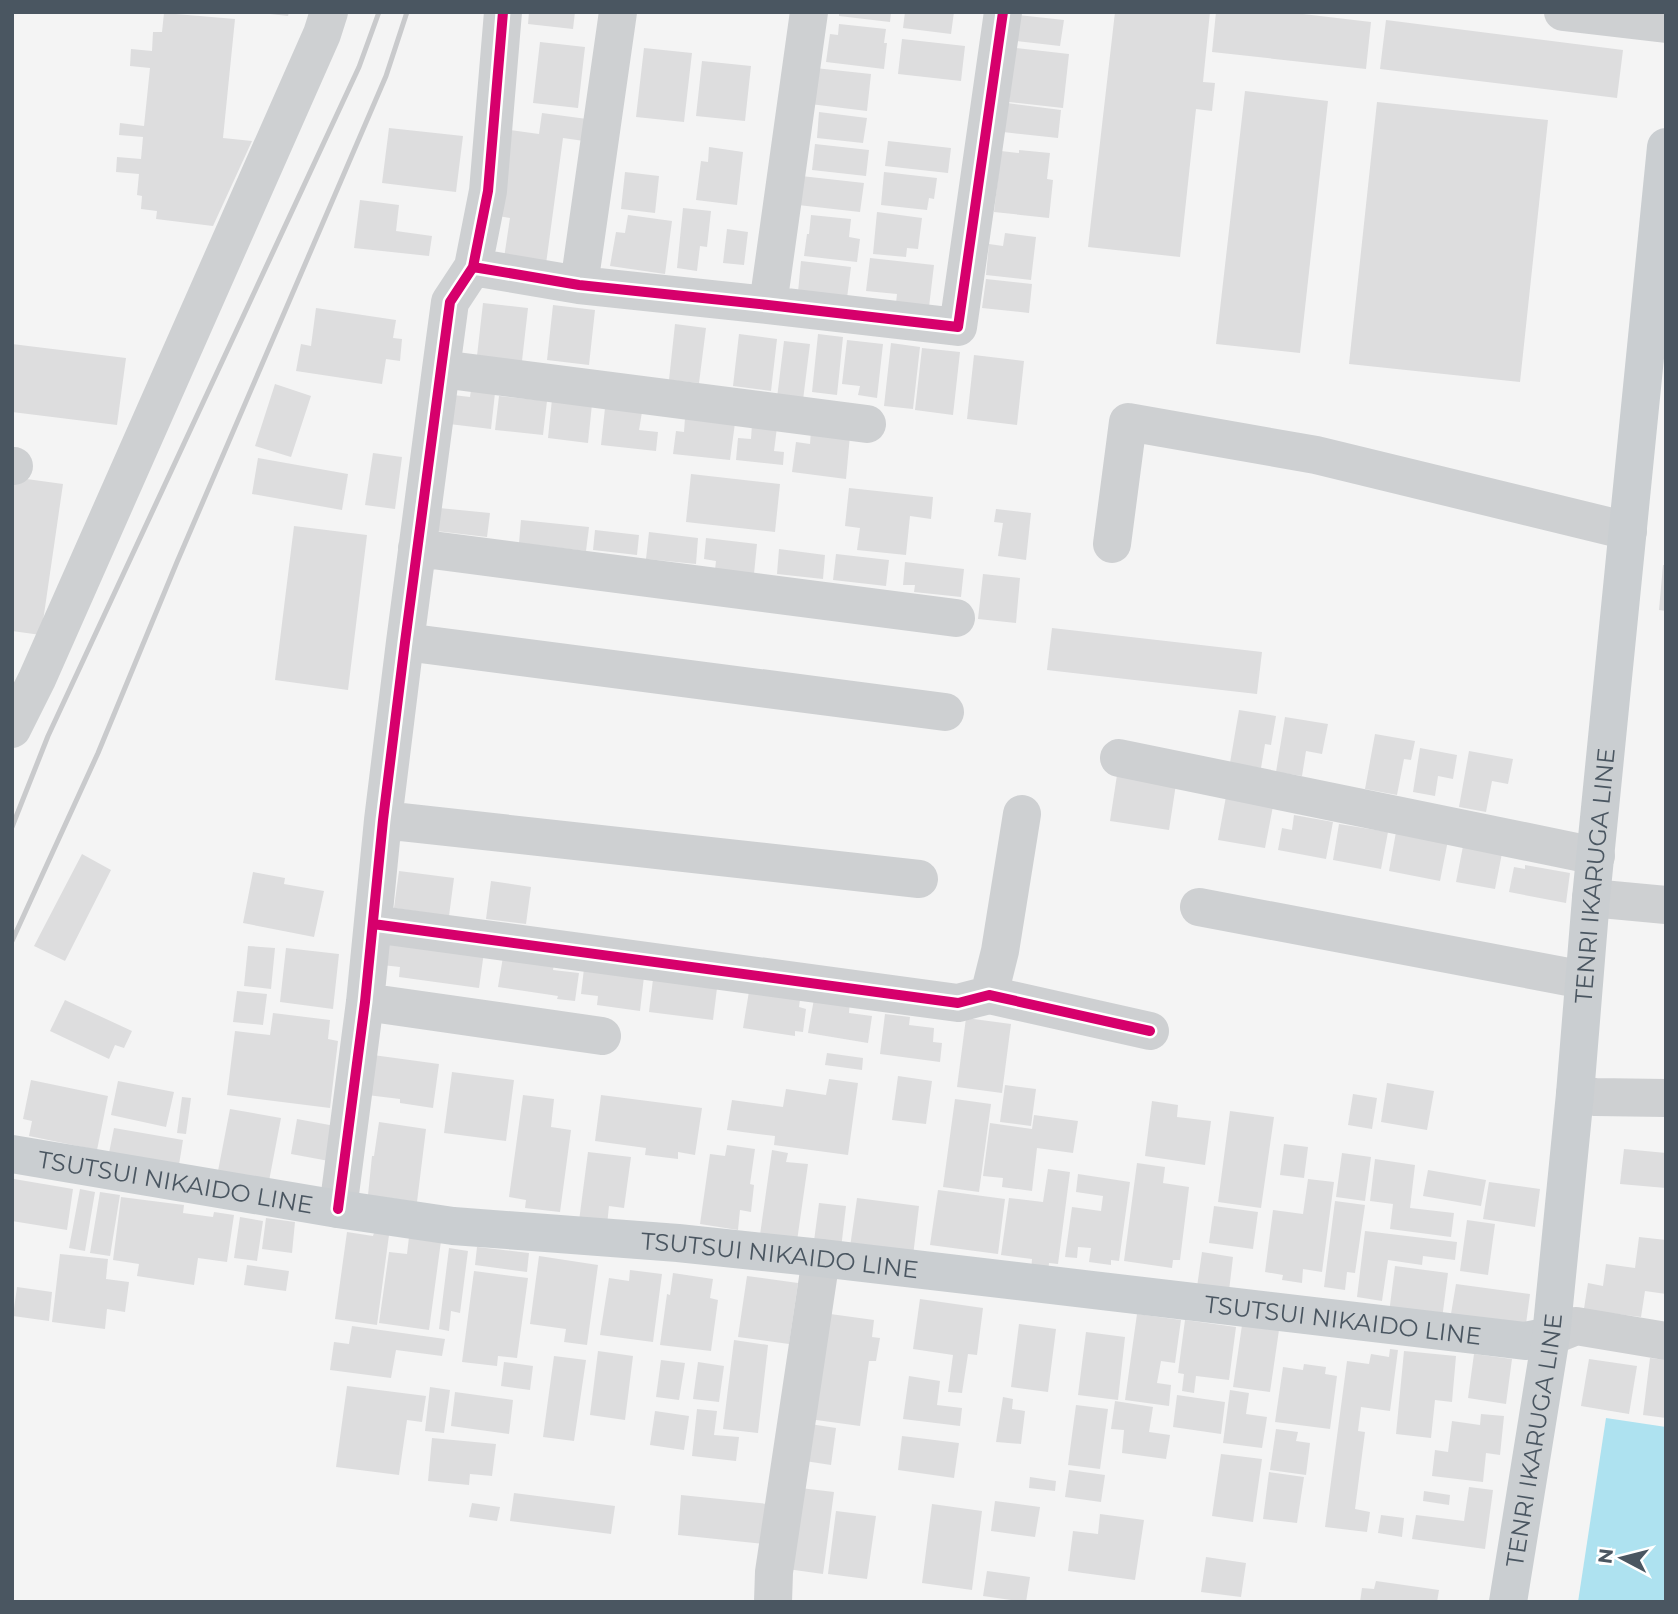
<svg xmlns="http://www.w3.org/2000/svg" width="1678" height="1614" font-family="Montserrat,sans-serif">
	<rect width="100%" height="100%" fill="#f4f4f4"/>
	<path fill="#aee2f0" d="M1606 1418 1666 1427V1602H1578Z"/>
	<path fill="#ddddde" d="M270 12H289L288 16 270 14Z
		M529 12H575L573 29 528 24Z
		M839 12H891L890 22 839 16Z
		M905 12H954L951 34 903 28Z
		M1115 12H1210L1203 82 1215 83 1212 111 1196 109 1180 257 1088 247Z
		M1216 12H1286L1371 22 1366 69 1212 52Z
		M164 13 235 19 223 138 252 141 213 226 156 219 157 211 141 209 142 196 137 195 139 174 116 172 117 157 141 159 143 137 119 135 120 123 144 126 150 68 130 66 131 49 152 51 153 32H162Z
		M1010 14 1064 20 1060 46 1007 40Z
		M1386 20 1623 50 1617 98 1380 69Z
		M839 24 886 29 884 43H887L884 69 826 62 830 34 838 35Z
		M902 39 965 46 961 81 898 74Z
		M540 42 585 47 578 108 533 103Z
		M644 48 692 53 684 122 636 117Z
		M1015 48 1069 54 1063 108 1009 102Z
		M702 61 751 66 745 121 696 116Z
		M815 68 871 74 867 111 810 104Z
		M1245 91 1328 101 1300 353 1216 344Z
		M1377 102 1548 120 1520 382 1349 364Z
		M1007 103 1061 110 1058 138 1003 132Z
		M819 112 867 118 863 143 817 138Z
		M542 113 587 119 584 141 563 138 546 264 504 258 510 218 498 216 510 130 539 134Z
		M389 128 463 136 456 192 382 183Z
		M888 141 951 148 948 173 885 166Z
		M815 144 869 150 866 176 812 170Z
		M709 147 743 152 737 205 696 200 701 161 708 162Z
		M1019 150 1050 153 1047 179 1053 180 1049 218 994 212 1001 151 1019 153Z
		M625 172 659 176 655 213 621 209Z
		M884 172 937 178 934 199 929 198 927 210 881 205Z
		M801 176 864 183 860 212 798 205Z
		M360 200 399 205 396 231 432 236 429 256 354 248Z
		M683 208 711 211 707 247 700 246 697 271 677 268Z
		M877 212 922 218 918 249 907 248 906 257 873 254Z
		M628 215 672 221 665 274 610 266 616 232 625 233Z
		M811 215 851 219 849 237 860 239 857 262 804 256 807 234H809Z
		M727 229 748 232 744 265 723 263Z
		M1005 233 1036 237 1031 280 986 275 989 244 1003 246Z
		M870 258 934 265 929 307 896 303 897 294 866 291Z
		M801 261 851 267 847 298 798 292Z
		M986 279 1032 284 1029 313 982 308Z
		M483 303 528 308 522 361 477 356Z
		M553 305 595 310 589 365 547 360Z
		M316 308 396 320 393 338 402 339 400 361 386 359 382 384 296 371 301 344 311 346Z
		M675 324 706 328 699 383 669 380Z
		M739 334 777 339 771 391 733 386Z
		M818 334 843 337 837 395 812 392Z
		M847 340 883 344 877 398 858 395 860 386 842 384Z
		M784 341 810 344 803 400 777 398Z
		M891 343 920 347 913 409 884 406Z
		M12 344 126 358 117 425 12 412Z
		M922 348 960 352 953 415 915 410Z
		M974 355 1024 361 1017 425 967 419Z
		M275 384 311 396 291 457 255 446Z
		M471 390 495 393 491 429 449 424 453 395 470 397Z
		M499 396 547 401 543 435 495 430Z
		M552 399 592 404 588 443 548 438Z
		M605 408 642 412 639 430 658 432 656 451 601 445Z
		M685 418 735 423 730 460 673 454 676 431 684 432Z
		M752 424 777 427 774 451 784 452 783 465 736 460 738 438 751 439Z
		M811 430 850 435 846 479 792 472 796 442 810 444Z
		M373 453 402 457 395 509 365 505Z
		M258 458 348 474 342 510 252 494Z
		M691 474 780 484 775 532 686 522Z
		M12 477 63 484 41 635 12 631Z
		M849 488 933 497 931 519 910 516 906 555 857 550 860 528 845 526Z
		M439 508 490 513 487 537 436 531Z
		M996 509 1031 513 1026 560 998 556 1003 523 994 522Z
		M521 520 589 527 586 551 519 543Z
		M294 526 367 535 348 690 275 680Z
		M595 530 639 535 637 555 593 550Z
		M649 532 698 538 696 564 646 559Z
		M706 538 757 544 754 574 715 570 716 561 704 559Z
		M779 549 825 555 823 579 777 574Z
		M836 554 889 560 886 586 833 580Z
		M905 562 964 569 961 597 914 592 915 585H903Z
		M1663 565H1666V611L1659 610Z
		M983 574 1020 578 1016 623 978 619Z
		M1052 628 1262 652 1257 694 1047 670Z
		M1239 710 1276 716 1271 745 1265 744 1261 768 1230 763Z
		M1285 717 1328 724 1322 754 1306 751 1302 776 1276 772Z
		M1375 734 1415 741 1411 760 1404 759 1397 795 1365 789Z
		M1420 748 1457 755 1453 779 1438 776 1435 796 1413 792Z
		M1469 751 1513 759 1508 784 1492 781 1486 812 1459 807Z
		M1117 775 1176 784 1169 830 1110 821Z
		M1227 791 1273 806 1265 848 1218 840Z
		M1294 815 1333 822 1326 859 1278 850 1282 828 1292 830Z
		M1339 824 1388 832 1381 869 1333 860Z
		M1396 832 1449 835 1440 881 1389 871Z
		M1464 841 1503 848 1495 889 1456 882Z
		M82 854 111 870 65 961 34 946Z
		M1525 865 1570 873 1566 903 1509 892 1514 867 1525 869Z
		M399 871 454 878 449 916 394 908Z
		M253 872 285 878 284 884 324 891 314 937 243 923Z
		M491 881 531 887 526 924 486 919Z
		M386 942 484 952 479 988 399 977 400 967 382 965Z
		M248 946 275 948 271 989 244 986Z
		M286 948 339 954 333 1009 280 1002Z
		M504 951 555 958 553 970 579 973 575 1001 557 999 558 996 498 987Z
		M585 960 645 968 640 1011 597 1005 598 996 581 994Z
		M654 971 718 980 713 1020 649 1012Z
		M750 985 801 992 799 1007 806 1009 803 1032 795 1031V1036L743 1028Z
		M237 991 267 994 263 1025 233 1022Z
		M815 993 850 999 849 1013 872 1016 868 1043 808 1033Z
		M65 1000 132 1031 124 1048 115 1045 109 1059 50 1031Z
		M273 1013 330 1020 328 1039 338 1041 330 1108 227 1095 235 1031 270 1035Z
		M885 1014 910 1017 909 1025 934 1028 933 1042 942 1043 940 1062 880 1054Z
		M966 1018 1011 1024 1002 1093 957 1087Z
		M827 1053 863 1058 862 1070 825 1065Z
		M373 1055 439 1064 433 1108 400 1103V1099L367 1095Z
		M452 1072 514 1080 506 1141 444 1133Z
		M898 1076 932 1081 926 1124 892 1120Z
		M829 1079 858 1083 848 1155 774 1145 775 1136 727 1130 732 1100 783 1107 786 1089 826 1095Z
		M31 1080 108 1096 97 1150 29 1136 32 1121 23 1119Z
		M118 1081 174 1092 166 1127 111 1115Z
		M1387 1083 1434 1091 1427 1130 1381 1122Z
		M1005 1085 1036 1089 1031 1126 1000 1122Z
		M1353 1094 1377 1098 1372 1129 1348 1125Z
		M523 1095 554 1099 551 1127 571 1130 560 1212 525 1208 526 1200 509 1197Z
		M601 1095 702 1108 695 1155 678 1152V1159L645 1155 646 1148 595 1141Z
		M182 1097 191 1098 186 1134 177 1133Z
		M955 1099 991 1104 979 1192 943 1187Z
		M1152 1101 1178 1105 1177 1117 1211 1121 1205 1165 1145 1156Z
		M230 1109 281 1118 269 1181 218 1171Z
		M1230 1111 1274 1117 1261 1208 1218 1202Z
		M1034 1115 1078 1121 1073 1153 1037 1148 1032 1191 1002 1187 1003 1178 983 1176 990 1123 1032 1129Z
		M297 1119 335 1126 329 1161 291 1154Z
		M379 1122 426 1129 417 1202 368 1195 372 1156H374Z
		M114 1128 183 1140 178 1171 108 1158Z
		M1284 1144 1308 1147 1304 1178 1280 1175Z
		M727 1145 755 1149 750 1184 754 1185 751 1212 740 1210 738 1230 700 1224 710 1154 725 1156Z
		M1624 1149 1666 1153V1188L1620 1184Z
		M772 1150 788 1153 786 1162 808 1164 796 1248 759 1242Z
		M588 1152 631 1157 624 1208 609 1206 607 1225 579 1221Z
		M1342 1153 1371 1157 1365 1201 1336 1197Z
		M1375 1159 1415 1165 1410 1208 1454 1213 1451 1237 1390 1229 1393 1204 1370 1201Z
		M1137 1163 1165 1167 1163 1183 1189 1187 1180 1260H1173L1172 1268 1124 1261Z
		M1048 1169 1070 1172 1058 1264 1049 1263 1048 1273 1031 1271 1032 1259 1001 1255 1009 1198 1043 1202Z
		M1428 1170 1486 1180 1481 1206 1423 1196Z
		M1078 1174 1130 1182 1119 1261 1111 1260V1265L1089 1262 1091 1248 1078 1247 1077 1258 1065 1257 1072 1207 1101 1211 1103 1196 1076 1192Z
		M14 1179 73 1189 67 1230 12 1221Z
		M1308 1179 1334 1182 1322 1272 1303 1269 1302 1283 1282 1280 1283 1275 1265 1272 1273 1210 1303 1214Z
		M1489 1182 1540 1189 1535 1227 1483 1219Z
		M80 1189 95 1192 85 1251 69 1248Z
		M938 1190 1005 1199 998 1254 930 1245Z
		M100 1192 120 1195 110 1256 90 1253Z
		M121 1197 184 1205 183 1213 213 1217 214 1212 234 1215 227 1262 198 1258 194 1285 137 1276 139 1264 113 1260Z
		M857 1198 919 1206 913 1256 850 1247Z
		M1335 1201 1365 1205 1355 1273 1347 1272 1345 1290 1324 1287Z
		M819 1203 846 1206 840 1257 814 1241Z
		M1214 1206 1258 1212 1253 1249 1209 1243Z
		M240 1217 263 1221 257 1261 234 1258Z
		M266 1218 295 1222 292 1253 262 1249Z
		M1467 1220 1495 1224 1488 1275 1460 1271Z
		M1365 1231 1457 1242 1455 1260 1423 1256 1422 1265 1388 1260 1382 1301 1357 1297Z
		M347 1232 373 1236 374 1233 389 1235 377 1325 335 1319Z
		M409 1237 441 1241 429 1330 379 1323 389 1252 407 1254Z
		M1639 1237 1666 1240V1294L1645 1291 1641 1317 1609 1313 1583 1315 1588 1283 1603 1286 1606 1264 1635 1268Z
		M477 1247 529 1253 527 1272 475 1265Z
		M449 1248 468 1251 460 1313 451 1311 449 1331 439 1329Z
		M1202 1252 1233 1257 1229 1291 1197 1287Z
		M60 1254 108 1259 106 1279 129 1282 125 1312 107 1309 105 1329 52 1322Z
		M539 1256 598 1265 587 1345 564 1342 566 1329 530 1324Z
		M247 1265 289 1271 286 1291 244 1285Z
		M1395 1266 1448 1273 1442 1319 1389 1313Z
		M630 1270 662 1274 653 1342 600 1335 609 1278 629 1281Z
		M474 1271 528 1278 517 1358 498 1356 497 1366 462 1362Z
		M673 1273 713 1279 710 1298 718 1300 711 1351 660 1345 667 1294 670 1295Z
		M747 1276 798 1283 789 1344 738 1337Z
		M1456 1284 1530 1294 1526 1324 1451 1314Z
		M17 1287 52 1292 49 1321 13 1316Z
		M920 1299 983 1308 977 1355 968 1354 962 1393 948 1392 953 1355 913 1349Z
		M823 1313 874 1320 872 1337 880 1338 876 1361H869L860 1426 809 1419Z
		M1137 1314 1181 1320 1175 1363 1161 1361 1157 1383 1171 1385 1169 1406 1125 1400Z
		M1185 1320 1236 1327 1229 1380 1196 1376 1194 1393 1182 1391 1184 1374 1178 1373Z
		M1019 1324 1056 1329 1048 1392 1011 1387Z
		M1242 1325 1279 1330 1270 1392 1233 1387Z
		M352 1326 445 1339 442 1356 396 1350 391 1378 330 1370 334 1342 349 1344Z
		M1086 1332 1125 1337 1118 1400 1078 1395Z
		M734 1340 768 1345 758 1433 723 1429Z
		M1390 1349 1398 1350 1390 1411 1361 1407 1358 1431 1365 1432 1355 1509 1370 1512 1367 1532 1325 1527 1347 1361 1369 1364 1371 1354 1389 1357Z
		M598 1351 633 1356 625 1420 590 1415Z
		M1404 1351 1456 1356 1452 1402 1435 1400 1431 1438 1396 1434Z
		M1474 1354 1512 1359 1506 1404 1468 1398Z
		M554 1356 586 1360 574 1441 543 1437Z
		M1650 1358 1666 1360V1418L1643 1415Z
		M1589 1359 1637 1366 1629 1414 1581 1406Z
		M661 1360 685 1363 679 1400 656 1397Z
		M504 1362 533 1366 530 1390 501 1386Z
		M698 1362 724 1366 719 1402 693 1399Z
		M1304 1364 1326 1367 1325 1374 1337 1376 1330 1429 1275 1422 1283 1367 1303 1370Z
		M909 1376 940 1381 937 1405 962 1408 960 1426 903 1419Z
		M347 1386 426 1396 422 1422 407 1420 399 1475 336 1467Z
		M430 1387 450 1390 444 1433 425 1431Z
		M1230 1390 1249 1393 1246 1414 1267 1417 1262 1448 1223 1443Z
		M455 1392 513 1400 509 1434 451 1426Z
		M1177 1395 1225 1402 1221 1434 1173 1427Z
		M1003 1397 1013 1399 1012 1409 1025 1411 1021 1444 996 1442Z
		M1115 1401 1153 1407 1149 1432 1170 1435 1166 1459 1122 1453 1124 1430 1111 1429Z
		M1076 1405 1108 1409 1100 1469 1068 1465Z
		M697 1409 717 1411 714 1435 739 1437 736 1461 692 1456Z
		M655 1411 689 1416 684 1450 650 1445Z
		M1481 1414 1504 1416 1500 1455 1486 1453 1483 1482 1432 1476 1435 1450 1448 1452 1452 1421 1480 1425Z
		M810 1424 836 1428 831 1465 805 1461Z
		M1276 1429 1298 1432 1296 1441 1310 1443 1306 1475 1270 1470Z
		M902 1436 959 1443 954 1478 898 1470Z
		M432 1438 496 1444 492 1476 470 1474 469 1485 428 1481Z
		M1221 1454 1262 1459 1253 1522 1212 1516Z
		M1069 1470 1105 1475 1101 1502 1065 1497Z
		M1269 1472 1304 1477 1297 1523 1263 1519Z
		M1030 1477 1056 1481 1055 1491 1029 1488Z
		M1469 1487 1493 1490 1485 1549 1412 1539 1416 1515 1464 1521Z
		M800 1488 834 1492 823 1574 780 1568Z
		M1424 1491 1450 1495 1449 1505 1423 1501Z
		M514 1493 615 1506 611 1534 510 1521Z
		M681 1495 768 1504 764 1544 678 1535Z
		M995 1501 1040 1507 1035 1537 991 1531Z
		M472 1503 500 1507 497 1521 469 1517Z
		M932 1504 982 1511 972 1590 922 1583Z
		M836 1511 876 1516 867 1579 828 1574Z
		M1100 1514 1144 1520 1135 1580 1068 1571 1073 1531 1098 1534Z
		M1381 1515 1404 1518 1402 1537 1378 1533Z
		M1206 1557 1246 1563 1241 1597 1201 1592Z
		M987 1571 1030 1577 1026 1602 983 1596Z
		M1376 1581 1439 1590 1437 1602H1360L1362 1588 1374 1589Z"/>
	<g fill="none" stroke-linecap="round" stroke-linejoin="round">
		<path stroke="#ced0d2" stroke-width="38" d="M1563 12 1666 24
			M473 267 579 285 768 305 958 327 1003 12
			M579 285 618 12
			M768 305 809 12
			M441 369 867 424
			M12 466H14
			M1112 544 1128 422 1316 455 1628 531
			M417 548 956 618
			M405 642 945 712
			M12 729 37 679 322 34 329 12
			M1119 758 1596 856
			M383 820 919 879
			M1591 898 1666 905
			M1199 907 1584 980
			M373 924 958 1003 989 995 1150 1031
			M989 995 1000 951 1022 814
			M365 1002 602 1036
			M1575 1094 1595 1097 1666 1098
			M338 1209 365 1002 383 820 405 642 441 369 450 302 473 267 488 191 503 12
			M1551 1336 1576 1326 1666 1341
			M773 1602 774 1572 821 1258"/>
		<g stroke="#caced1" stroke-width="38">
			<path id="s1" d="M12 1154 338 1209 453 1226 678 1243 821 1258 1525 1341 1551 1336"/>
			<path id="s2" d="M1508 1602 1551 1336 1575 1094 1591 898 1666 147"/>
		</g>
		<path stroke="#c9cacc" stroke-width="5" d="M12 827 48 736 359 67 379 12
			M12 941 98 753 177 562 386 76 407 12"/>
		<defs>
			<path id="cycleway" d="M473 267 579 285 768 305 958 327 1003 12
				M373 924 958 1003 989 995 1150 1031
				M338 1209 365 1002 383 820 405 642 441 369 450 302 473 267 488 191 503 12"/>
		</defs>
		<use href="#cycleway" stroke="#fff" stroke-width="15"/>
		<use href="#cycleway" stroke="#d6006c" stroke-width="10"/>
	</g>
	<g text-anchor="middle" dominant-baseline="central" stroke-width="5" stroke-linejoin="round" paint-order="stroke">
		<g font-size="24" fill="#4a5661" stroke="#fff">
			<text stroke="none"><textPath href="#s2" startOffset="732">TENRI IKARUGA LINE</textPath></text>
			<text stroke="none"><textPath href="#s1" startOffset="166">TSUTSUI NIKAIDO LINE</textPath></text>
			<text stroke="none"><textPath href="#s1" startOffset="775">TSUTSUI NIKAIDO LINE</textPath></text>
			<text stroke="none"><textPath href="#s1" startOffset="1342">TSUTSUI NIKAIDO LINE</textPath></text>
			<text stroke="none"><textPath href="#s2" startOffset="164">TENRI IKARUGA LINE</textPath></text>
		</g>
	</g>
	<rect width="1678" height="1614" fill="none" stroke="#4a5661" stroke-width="28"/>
	<g transform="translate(1622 1558) rotate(277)" stroke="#ffffff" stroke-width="5" paint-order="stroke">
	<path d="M0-5L12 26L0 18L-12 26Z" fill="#4a5661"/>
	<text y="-10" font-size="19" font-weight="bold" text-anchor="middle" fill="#4a5661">N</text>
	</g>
</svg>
